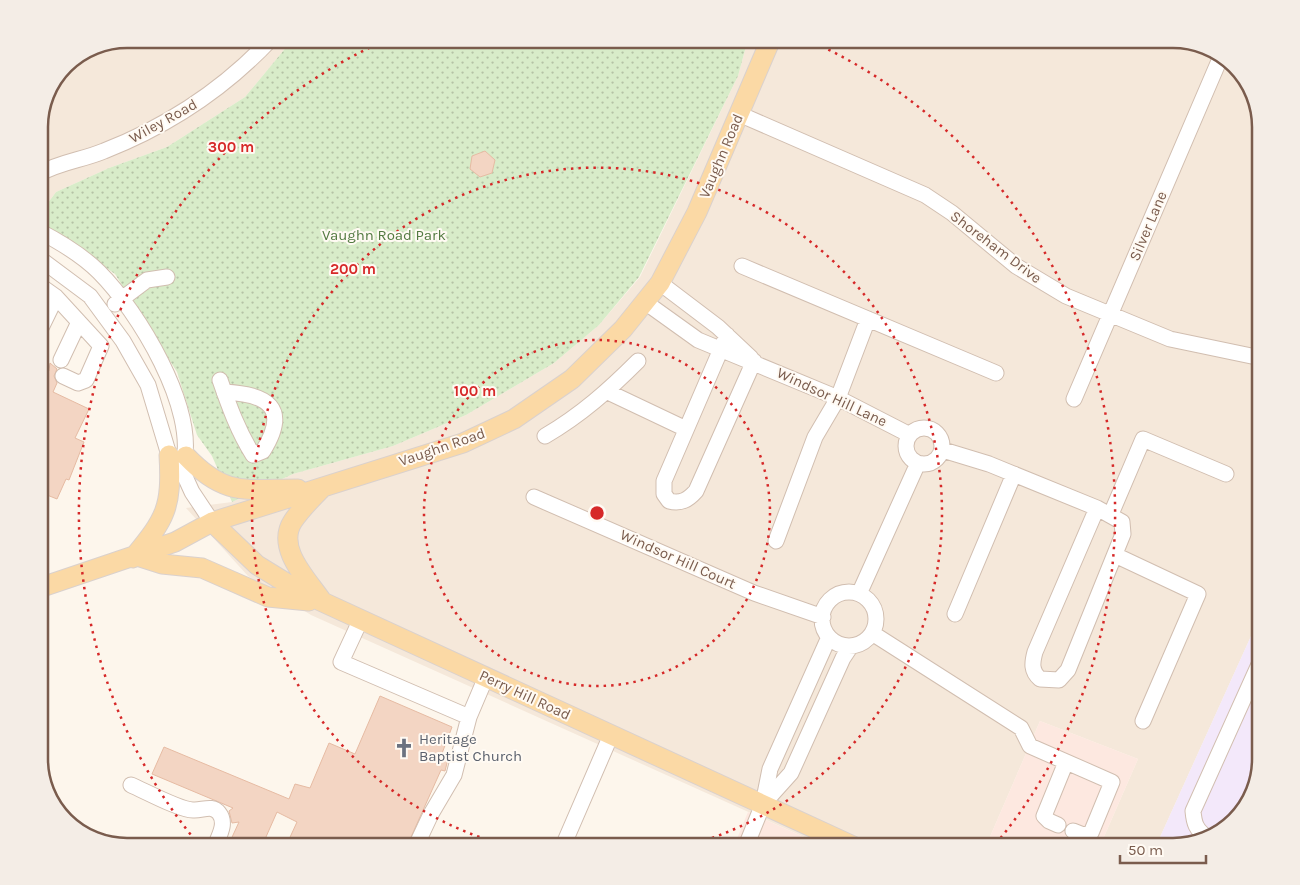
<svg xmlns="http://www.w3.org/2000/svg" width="1300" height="885" font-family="Karla,sans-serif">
	<defs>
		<pattern id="park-dots" width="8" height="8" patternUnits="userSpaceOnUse" patternTransform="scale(1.25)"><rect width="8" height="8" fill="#d8ecc9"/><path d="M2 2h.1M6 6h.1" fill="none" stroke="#b4c2a5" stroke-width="1.8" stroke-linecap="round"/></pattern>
	</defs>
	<rect width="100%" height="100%" fill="#fdf6ec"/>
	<path fill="#f5e8da" d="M127 39H293L245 97 167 147 109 168 56 192 39 215V121L65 64 93 45Z
		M748 39H1173L1222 54 1252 87 1261 126V614L1156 846H1100L1138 759 1040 721 986 846H824L311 615 248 576 186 508 232 502 293 474 393 446 466 415 554 363 599 325 640 277 738 76Z"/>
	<path fill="#fde8e0" d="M1040 721 1138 759 1100 846H986Z
		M748 812 824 846H734Z"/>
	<path fill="#f3e8fa" d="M1261 614V759L1246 807 1217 835 1174 846H1156Z"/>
	<path fill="url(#park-dots)" d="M293 39H748L738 76 639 277 599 325 554 363 466 415 393 446 293 474 232 502 212 456 197 435 177 372 115 274 39 220V215L56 192 109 168 167 147 245 97Z"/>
	<path fill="#f3d5c3" stroke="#e6bba3" d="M485 151 495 160 492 173 480 177 470 169 472 156Z
		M50 363 57 369 54 376 57 383 53 392 89 409 75 438 84 442 69 480 66 479 57 499 47 495 39 511V375L46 374 49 371Z
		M380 696 452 727 441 756 448 759 445 771 441 770 407 846H286L297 822 277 812 262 846H228L239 822 232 823 229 811 233 808 152 774 164 747 289 799 295 784 310 788 329 743 355 754Z"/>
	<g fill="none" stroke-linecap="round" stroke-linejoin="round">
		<defs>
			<path id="minor" d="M739 114 925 195 952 213 1016 266 1066 296 1170 339 1261 358
				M39 174C59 162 83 160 104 151 168 126 224 89 271 39
				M39 231C60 242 82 255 99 272 138 311 198 409 183 466
				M39 258 90 296 123 341 148 385 169 455 182 470 192 492 212 522
				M742 266 996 373
				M660 283 718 327 751 358
				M39 285 56 297 101 346 86 380 78 383 63 376
				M645 302 698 340 838 398 910 435
				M115 304 147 280 167 277
				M39 332 56 297
				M727 335 664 481V494L669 501C681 504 688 500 696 491L754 361
				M61 360 79 322
				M39 365 41 366
				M220 380C229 406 238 431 253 455L263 451C290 408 268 394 224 392
				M608 392 686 429
				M1074 399 1222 54
				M906 446a18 18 0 1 1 36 0a18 18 0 1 1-36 0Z
				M545 436C581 415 609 390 638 361
				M943 450 989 464 1097 508 1122 522 1123 534 1068 670 1059 680 1040 679C1031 671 1032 663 1035 652L1097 508
				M534 497 754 593 823 617
				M1111 514 1143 439 1226 474
				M776 541 815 437 838 398 868 319
				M1115 555 1198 594 1143 721
				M822 619a27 27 0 1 1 54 0a27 27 0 1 1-54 0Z
				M859 594 918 463
				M955 614 1014 474
				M361 619 341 662 469 717
				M872 633 1021 728 1030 746 1112 782 1091 833 1083 835 1073 831
				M131 785C145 791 180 810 193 810 202 811 212 804 219 813 227 823 219 836 215 846
				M764 803 791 773 843 658 851 646
				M1058 825 1049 821 1044 816 1066 762
				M1207 837C1196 830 1194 823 1193 811L1261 660
				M416 846 431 814 454 775 469 717 486 677
				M563 846 611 735
				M746 846 763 804 770 769 829 637"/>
			<path id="major" d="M186 456C225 497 245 489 298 489
				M322 488C312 498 301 509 293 521 275 548 308 580 322 601
				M212 522 257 565 301 592 853 846
				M137 556 162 564 202 568 268 597 309 601
				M133 558C166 518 172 508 169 455
				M39 588 175 542 212 522 463 443 514 419 572 379 623 329 660 283 697 212 771 39"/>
		</defs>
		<use href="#minor" stroke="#d1beb0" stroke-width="17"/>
		<use href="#major" stroke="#dad1cd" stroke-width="21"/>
		<use href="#minor" stroke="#fff" stroke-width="15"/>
		<use href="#major" stroke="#fbd9a5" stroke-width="19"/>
	</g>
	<g fill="none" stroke="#d62828" stroke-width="2.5" stroke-dasharray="2.5 5">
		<circle cx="597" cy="513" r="173"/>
		<path d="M508 846A345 345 0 1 1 686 846"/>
		<path d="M200 846A518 518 0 0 1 386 40M808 40A518 518 0 0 1 994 846"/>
	</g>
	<defs>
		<symbol id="church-bare" viewBox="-9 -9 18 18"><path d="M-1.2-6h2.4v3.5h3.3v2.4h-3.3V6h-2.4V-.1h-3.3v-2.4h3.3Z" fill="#6b7280" stroke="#fffaf3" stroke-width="2.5" paint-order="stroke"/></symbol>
	</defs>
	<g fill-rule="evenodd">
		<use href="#church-bare" x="390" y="734" width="28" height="28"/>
	</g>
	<g text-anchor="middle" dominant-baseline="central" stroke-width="4" stroke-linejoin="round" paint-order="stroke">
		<g font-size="15" fill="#7a5c4d" stroke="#fffaf3">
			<text transform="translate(163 121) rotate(-29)">Wiley Road</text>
			<text transform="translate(721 156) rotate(-67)">Vaughn Road</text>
			<text transform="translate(1148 226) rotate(-67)">Silver Lane</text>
			<text transform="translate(996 247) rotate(37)">Shoreham Drive</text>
			<text transform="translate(832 397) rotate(25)">Windsor Hill Lane</text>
			<text transform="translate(442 447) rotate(-19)">Vaughn Road</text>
			<text transform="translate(678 559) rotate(24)">Windsor Hill Court</text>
			<text transform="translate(525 695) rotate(25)">Perry Hill Road</text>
		</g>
		<g font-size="15" fill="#537a41" stroke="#fffaf3">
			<text x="384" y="235">Vaughn Road Park</text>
		</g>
		<g font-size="15" fill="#5b616d" stroke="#fffaf3" text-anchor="start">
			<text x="419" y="739">Heritage<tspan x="419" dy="17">Baptist Church</tspan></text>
		</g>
	</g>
	<path d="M0 0H1300V885H0ZM127 48H1173A79 79 0 0 1 1252 127V759A79 79 0 0 1 1173 838H127A79 79 0 0 1 48 759V127A79 79 0 0 1 127 48Z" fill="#f4ede6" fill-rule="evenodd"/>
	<path fill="none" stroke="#7a5c4d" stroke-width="2.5" d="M127 48H1173A79 79 0 0 1 1252 127V759A79 79 0 0 1 1173 838H127A79 79 0 0 1 48 759V127A79 79 0 0 1 127 48Z"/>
	<circle cx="597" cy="513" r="8" fill="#d62828" stroke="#fffaf3" stroke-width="2.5"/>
	<g font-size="15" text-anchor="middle" font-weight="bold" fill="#d62828" stroke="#fffaf3" stroke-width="4" stroke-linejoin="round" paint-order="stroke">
		<text x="231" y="152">300 m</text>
		<text x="353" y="274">200 m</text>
		<text x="475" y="396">100 m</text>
	</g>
	<path d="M1120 855v8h86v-8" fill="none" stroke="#7a5c4d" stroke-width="2.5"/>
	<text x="1128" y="855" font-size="15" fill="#7a5c4d" stroke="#fffaf3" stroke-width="4" paint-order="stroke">50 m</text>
</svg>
